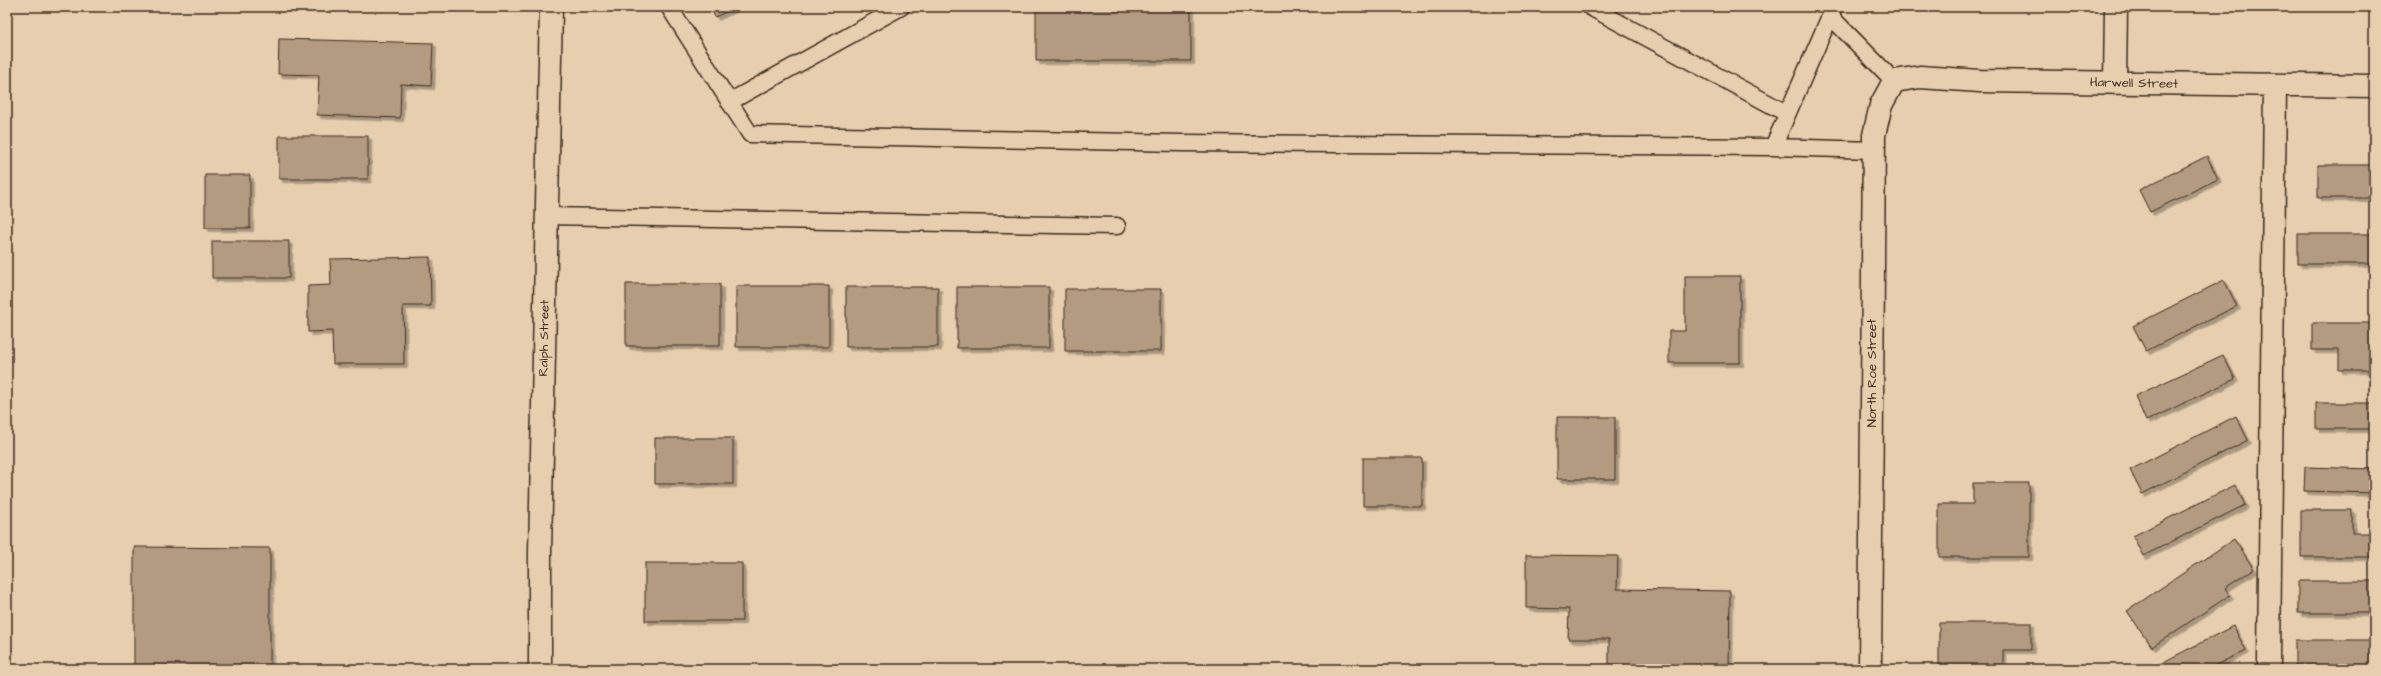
<svg xmlns="http://www.w3.org/2000/svg" width="2381" height="676" font-family="'Architects Daughter',sans-serif">
	<defs>
		<filter id="shadow"><feDropShadow dx="3.5" dy="3.5" stdDeviation="0" flood-color="#0004"/></filter>
	</defs>
	<rect width="100%" height="100%" fill="#e6ceae"/>
	<filter id="ink" filterUnits="userSpaceOnUse"><feTurbulence type="fractalNoise" baseFrequency=".025" numOctaves="2"/><feDisplacementMap in="SourceGraphic" scale="8" xChannelSelector="R" yChannelSelector="G"/><feConvolveMatrix kernelMatrix="1 2 1 2 8 2 1 2 1" color-interpolation-filters="sRGB"/></filter>
	<g filter="url(#ink)">
		<path fill="#b29b81" stroke="#3b2a1e" filter="url(#shadow)" d="M710 7H737L715 17Z
			M1036 7H1191V61H1036Z
			M279 39 433 43 431 86 401 84 400 118 317 115 319 75 278 74Z
			M279 136H368V179H279Z
			M2207 156 2218 179 2150 212 2139 190Z
			M2318 165H2374V198H2318Z
			M205 175H250V228H205Z
			M2298 234H2374V264H2298Z
			M212 241H289V278H212Z
			M430 257 431 306H403L404 364H333L332 331 308 332V286L331 285 330 259Z
			M1685 276H1740V363H1669V331H1685Z
			M2224 280 2237 306 2146 351 2133 326Z
			M626 284H720V346H626Z
			M736 286H829V347H736Z
			M846 287H938V347H846Z
			M957 287H1049V348H957Z
			M1065 289H1161V351H1065Z
			M2312 323H2374V370H2339V350H2312Z
			M2223 355 2235 379 2146 421 2135 396Z
			M2316 403H2374V429H2316Z
			M2236 416 2248 440 2142 494 2130 470Z
			M1557 417H1615V479H1557Z
			M655 438H733V484H655Z
			M1363 458H1422V506H1363Z
			M2305 467 2374 469V493L2304 491Z
			M1973 483H2029V557H1939V504H1973Z
			M2235 485 2245 505 2143 556 2133 536Z
			M2301 510H2352V533H2374V557H2301Z
			M2234 539 2254 569 2225 588 2230 595 2152 647 2127 611Z
			M134 547 270 548V669H134Z
			M1526 555 1618 556 1617 589 1730 591 1729 669H1564V666H1609V639H1568L1569 609 1526 608Z
			M645 563H742V621H645Z
			M2298 581H2374V613H2298Z
			M1939 623H2031V650H2003V669H1939Z
			M2233 626 2246 650 2208 669H2150Z
			M2295 640H2374V666H2295Z"/>
		<g fill="none" stroke-linecap="round" stroke-linejoin="round">
			<defs>
				<path id="service" d="M669 7 750 134 1181 143 1773 147 1834 7
					M1590 7 1786 113
					M1830 16 1894 81
					M729 102 901 7
					M1773 147 1874 150
					M547 216 1117 226"/>
				<path id="minor" d="M2115 83 2116 7
					M2269 662 2275 85
					M540 669V553L551 7
					M1870 669 1874 135 1881 105 1894 81 1920 77 1980 81 2374 86"/>
			</defs>
			<use href="#service" stroke="#3b2a1e" stroke-width="19"/>
			<use href="#minor" stroke="#3b2a1e" stroke-width="25"/>
			<use href="#service" stroke="#e6ceae" stroke-width="16"/>
			<use href="#minor" stroke="#e6ceae" stroke-width="22"/>
		</g>
	</g>
	<g text-anchor="middle" dominant-baseline="central" stroke-width="4" stroke-linejoin="round" paint-order="stroke">
		<g font-size="13" fill="#3b2a1e" stroke="#e6ceae">
			<text transform="translate(2134 83) rotate(1)">Harwell Street</text>
			<text transform="translate(544 338) rotate(-89)">Ralph Street</text>
			<text transform="translate(1872 373) rotate(-90)">North Roe Street</text>
		</g>
	</g>
	<rect width="2381" height="676" fill="none" stroke="#e6ceae" stroke-width="24"/>
	<rect x="12" y="12" width="2357" height="652" fill="none" stroke="#3b2a1e" stroke-width="1.5" filter="url(#ink)"/>
</svg>
